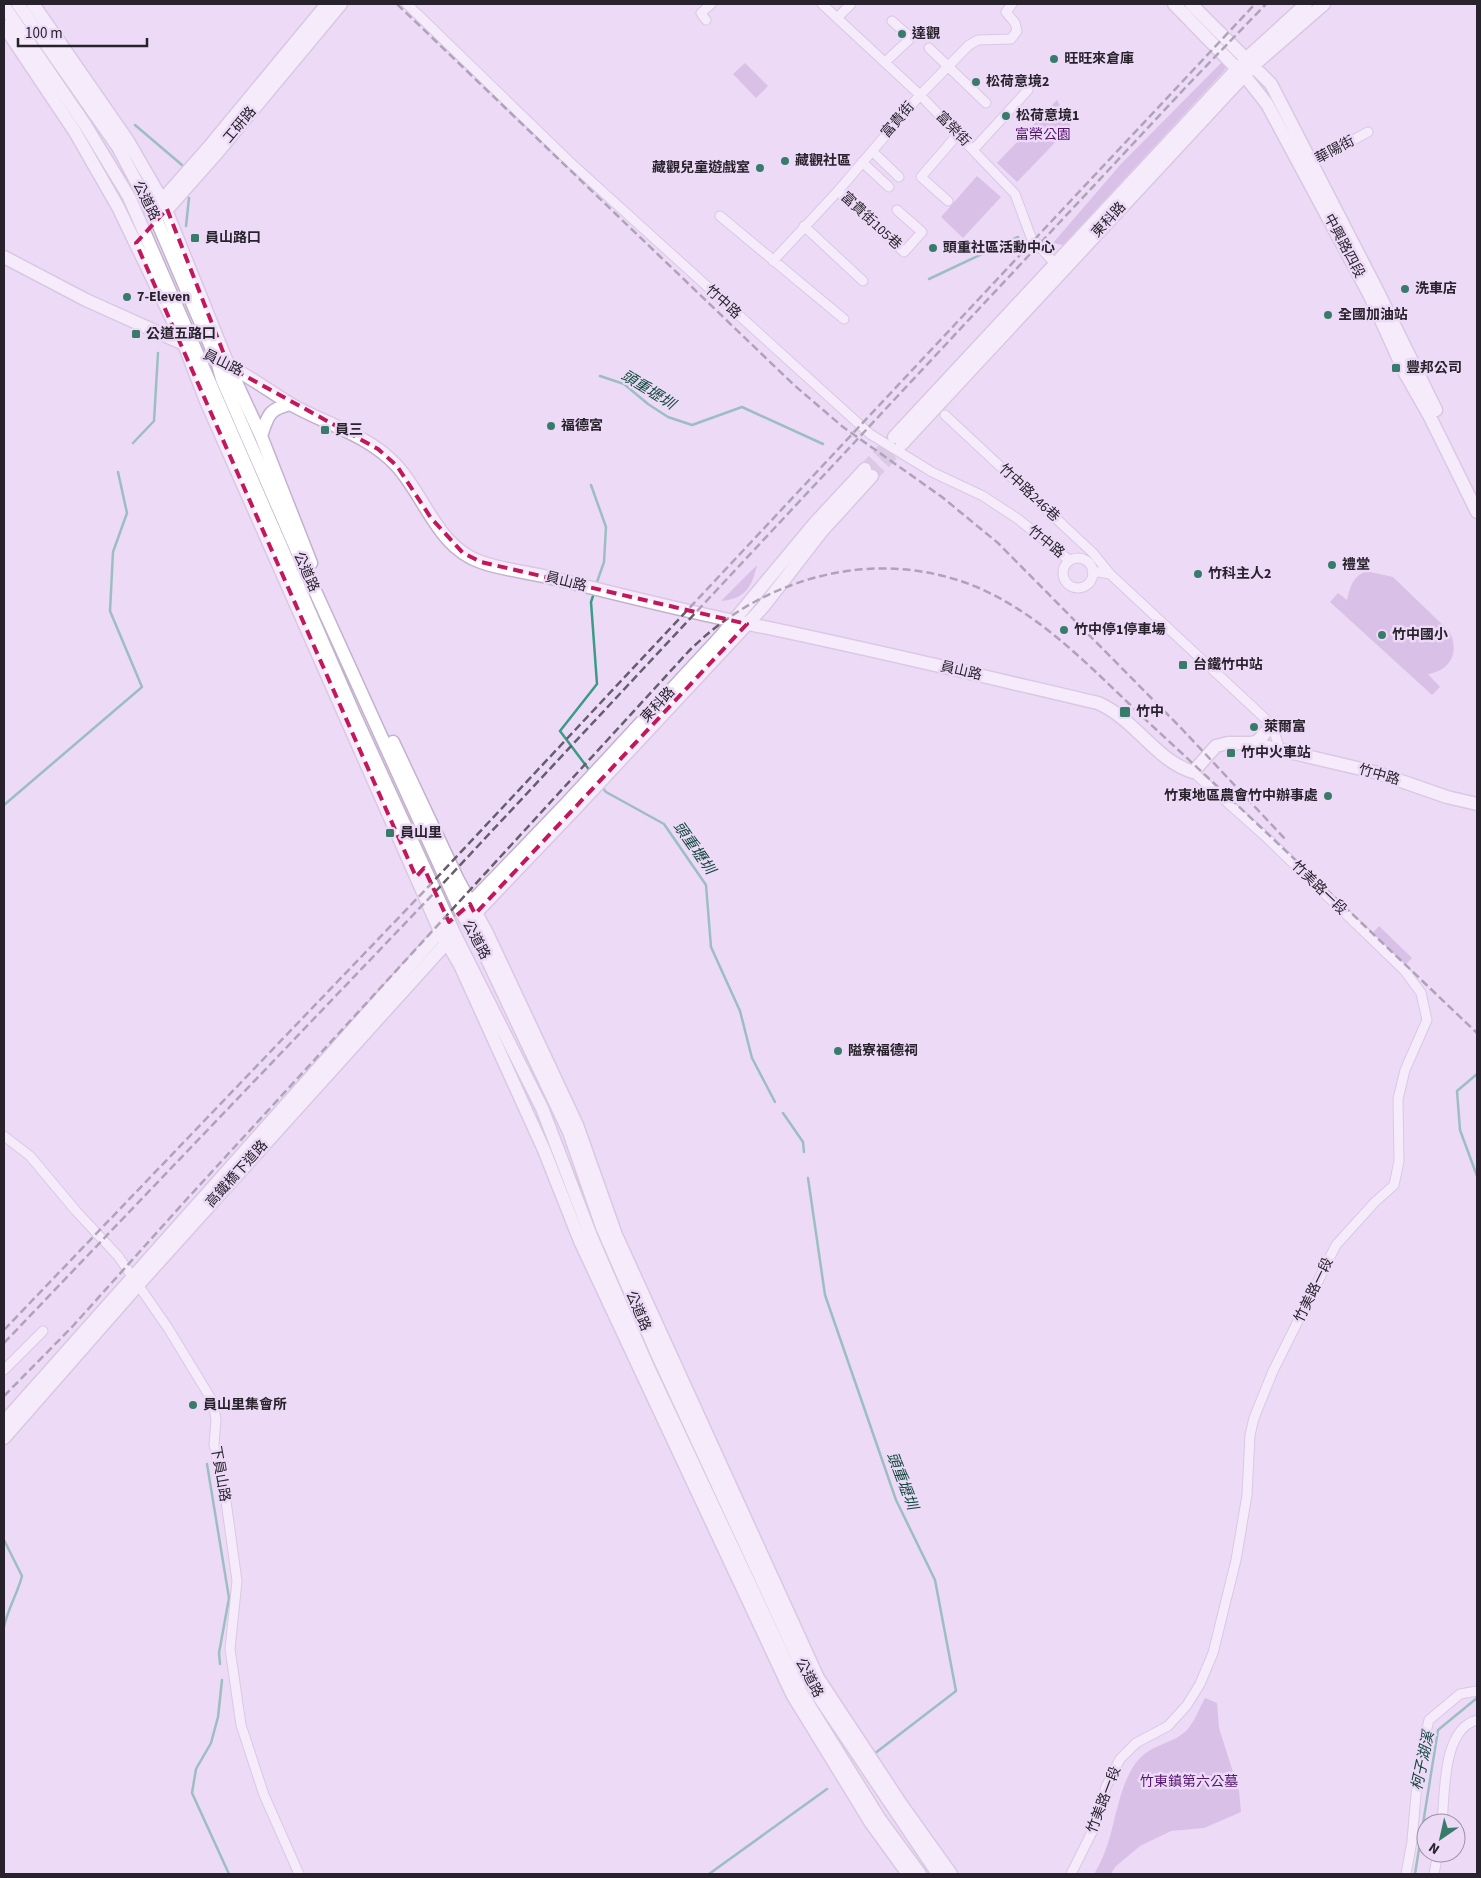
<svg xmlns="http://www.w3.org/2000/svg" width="1481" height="1878" font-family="'Source Sans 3','Noto Sans TC',sans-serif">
	<rect width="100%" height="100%" fill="#ecdaf6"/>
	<path fill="#c29fd6" d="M745 63 768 86 756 98 733 74Z
		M1221 63 1226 67 1224 71 1063 245 1053 243 1121 164Z
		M1057 100 1071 126 1017 182 997 163Z
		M977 176 1001 197 963 238 941 217Z
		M757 565C752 587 745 599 721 601Z
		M1366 571 1393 577 1449 631C1460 651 1451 671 1428 674L1440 687 1432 695 1330 602 1338 593 1347 600C1350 586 1353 577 1366 571Z
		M1379 926 1412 958 1399 971 1367 939Z
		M1205 1698 1217 1703 1219 1728 1239 1791 1241 1812 1204 1828 1171 1831 1140 1846 1115 1867 1111 1874H1094C1116 1840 1113 1800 1133 1767 1148 1743 1168 1747 1186 1731 1194 1723 1200 1707 1205 1698Z"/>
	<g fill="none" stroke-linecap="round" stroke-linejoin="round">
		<path stroke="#3a9c86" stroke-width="2.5" d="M135 125 182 165
			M186 226 189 198
			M929 279 1018 237
			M600 376 624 384 648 404 668 417 692 425 742 407 823 444
			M133 443 154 421 158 353
			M591 485 606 527 604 562 597 582
			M590 771 560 731 597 684 591 602 593 596
			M601 786 606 792 664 824 706 885 711 947 740 1011 752 1058 775 1102
			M4 805 142 687 110 611 113 552 127 513 118 472
			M1477 1074 1457 1091 1460 1130 1477 1176
			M783 1113 803 1142 804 1152
			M808 1178 825 1295 896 1500 935 1580 956 1691 874 1754
			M207 1464 229 1598 219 1653 220 1664
			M4 1540 22 1576C17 1595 8 1608 4 1627
			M222 1680 218 1717 211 1743 196 1769 192 1793 229 1874
			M709 1874 827 1789
			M1415 1874 1438 1730 1477 1698"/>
		<path stroke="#c5b5ce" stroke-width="12" stroke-dasharray="12 6" stroke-linecap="butt" d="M865 469 894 437
			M872 476 902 444"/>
		<defs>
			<path id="street" d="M407 4 571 163 870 434 932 472 983 496 1018 519 1069 560
				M822 4 920 95 1015 194 1031 237 1058 267
				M837 18 851 4
				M706 20 701 13 711 4
				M929 48 986 103
				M885 62 911 38 892 21
				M973 150 1028 90
				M872 151 899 177
				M862 162 889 187
				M1307 165 1368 132
				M838 191 904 252 922 232 897 210
				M948 201 921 177 958 134
				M720 216 844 319
				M804 226 863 281
				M773 261 838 191 920 95 969 45 978 40 1011 39 1017 31 1015 23 1006 12 1012 4
				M945 415 1093 553 1110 574
				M1063 573a15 15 0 1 1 30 0a15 15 0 1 1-30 0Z
				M1092 571 1110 574 1272 725 1280 750
				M4 1136 30 1156 76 1211 118 1256 168 1328 213 1402 216 1420 214 1444 225 1494 237 1581 230 1649 241 1725 264 1795 299 1874
				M4 1370 43 1331
				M1442 1823C1445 1794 1442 1729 1477 1720
				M1071 1874 1093 1830 1106 1787 1120 1759 1136 1743 1168 1726 1187 1705 1200 1684 1213 1653 1236 1560 1247 1495 1250 1435 1254 1418 1273 1371 1336 1245 1375 1202 1394 1185 1399 1161 1398 1099 1405 1070 1427 1020 1421 993 1405 971 1267 838 1193 772
				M1406 1874 1412 1841 1419 1760 1429 1720 1460 1694 1477 1691
				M1434 1874 1438 1853"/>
			<path id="secondary" d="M18 4 118 147 157 221 217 361 222 379 301 560 461 912 479 942 569 1132 602 1227 658 1356 809 1682 938 1874
				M33 4 128 141 162 200 229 367 261 436 311 563
				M1174 4 1248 80 1267 104 1369 294 1405 373 1430 417 1477 512
				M1191 4 1271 84 1378 292 1436 410
				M4 6 86 126 129 197 354 714 455 935 542 1108 591 1236 647 1365 800 1691 879 1818 920 1874
				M4 26 75 132 118 207 184 344 206 401 440 931 460 965 544 1150 580 1241 792 1694 871 1823 908 1874
				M157 206 208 148 327 4
				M163 214 217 153 341 4
				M4 257 86 300 186 345
				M226 365C250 376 270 392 292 405 326 424 370 436 396 465 425 496 437 547 481 562 503 570 529 572 552 578 618 594 683 611 749 624 866 648 982 676 1098 703 1135 719 1155 760 1193 772L1216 746 1228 743H1251L1378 773 1447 797 1477 804
				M261 436C268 416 268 409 291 404
				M894 437 1247 58 1306 4
				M902 444 1254 65 1324 4
				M393 742 457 878 487 933 577 1125 616 1235 818 1678 901 1804 951 1874
				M1251 743 1258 741 1272 725
				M465 909 566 804 721 636 814 524 865 469
				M470 919 573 811 763 607 822 531 872 476
				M4 1422 444 927
				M4 1438 138 1285 450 939"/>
		</defs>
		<use href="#street" stroke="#c3b2cd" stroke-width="11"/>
		<use href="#secondary" stroke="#c3b2cd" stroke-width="15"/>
		<use href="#street" stroke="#fff" stroke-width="9"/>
		<use href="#secondary" stroke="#fff" stroke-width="12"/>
		<path stroke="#675d6d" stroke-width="2.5" stroke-dasharray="8 4" stroke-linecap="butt" d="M397 4 794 385 843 427 942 497 998 543 1181 728 1286 840
			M4 1330 429 886 1255 4
			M4 1343 435 892 1185 88 1266 4
			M4 1396 72 1327 186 1200 688 652C763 576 878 545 979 588 1050 619 1104 682 1160 733 1267 832 1372 933 1477 1033"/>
	</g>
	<path d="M0 0H1481V1878H0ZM167 209 229 367 378 449 397 466 431 518 463 553 481 562 747 624 475 914 470 904 449 922 424 868 416 877 136 243Z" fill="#ecdaf6" fill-opacity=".55" fill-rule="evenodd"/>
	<path fill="none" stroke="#c2185b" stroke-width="4" stroke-dasharray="10 6" stroke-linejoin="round" d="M167 209 229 367 378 449 397 466 431 518 463 553 481 562 747 624 475 914 470 904 449 922 424 868 416 877 136 243Z"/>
	<g fill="#397b6b" stroke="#ecdaf6" stroke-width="2">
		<circle cx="902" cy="34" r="5"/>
		<circle cx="1054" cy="59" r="5"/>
		<circle cx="976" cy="82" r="5"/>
		<circle cx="1006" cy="116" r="5"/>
		<circle cx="785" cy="161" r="5"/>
		<circle cx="760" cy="168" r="5"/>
		<rect x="190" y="233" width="10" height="10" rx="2.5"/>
		<circle cx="933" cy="248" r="5"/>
		<circle cx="1405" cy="289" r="5"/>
		<circle cx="127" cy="297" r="5"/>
		<circle cx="1328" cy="315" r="5"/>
		<rect x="131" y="329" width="10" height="10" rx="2.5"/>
		<rect x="1391" y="363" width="10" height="10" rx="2.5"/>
		<circle cx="551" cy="426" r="5"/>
		<rect x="320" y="425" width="10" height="10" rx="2.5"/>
		<circle cx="1332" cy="565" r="5"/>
		<circle cx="1198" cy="574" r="5"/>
		<circle cx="1064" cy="630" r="5"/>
		<circle cx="1382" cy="635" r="5"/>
		<rect x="1178" y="660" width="10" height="10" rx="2.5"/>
		<rect x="1119" y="706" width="12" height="12" rx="2.5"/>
		<circle cx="1254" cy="727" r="5"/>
		<rect x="1226" y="748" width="10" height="10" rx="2.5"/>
		<circle cx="1328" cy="796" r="5"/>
		<rect x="385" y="828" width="10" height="10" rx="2.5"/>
		<circle cx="838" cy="1051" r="5"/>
		<circle cx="193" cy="1405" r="5"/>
	</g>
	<g text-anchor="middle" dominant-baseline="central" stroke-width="5" stroke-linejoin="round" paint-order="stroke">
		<g font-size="14" font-weight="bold" fill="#28222c" stroke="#ecdaf6" text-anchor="start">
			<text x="912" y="34">達觀</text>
			<text x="1064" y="59">旺旺來倉庫</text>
			<text x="986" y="82">松荷意境2</text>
			<text x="1016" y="116">松荷意境1</text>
			<text x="795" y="161">藏觀社區</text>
			<text x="750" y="168" text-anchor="end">藏觀兒童遊戲室</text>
			<text x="205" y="238">員山路口</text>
			<text x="943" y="248">頭重社區活動中心</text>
			<text x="1415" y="289">洗車店</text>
			<text x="137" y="297">7-Eleven</text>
			<text x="1338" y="315">全國加油站</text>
			<text x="146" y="334">公道五路口</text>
			<text x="1406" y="368">豐邦公司</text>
			<text x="561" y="426">福德宮</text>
			<text x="335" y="430">員三</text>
			<text x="1342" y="565">禮堂</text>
			<text x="1208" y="574">竹科主人2</text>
			<text x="1074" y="630">竹中停1停車場</text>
			<text x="1392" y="635">竹中國小</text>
			<text x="1193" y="665">台鐵竹中站</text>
			<text x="1136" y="712">竹中</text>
			<text x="1264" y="727">萊爾富</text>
			<text x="1241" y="753">竹中火車站</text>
			<text x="1318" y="796" text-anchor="end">竹東地區農會竹中辦事處</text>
			<text x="400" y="833">員山里</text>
			<text x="848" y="1051">隘寮福德祠</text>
			<text x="203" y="1405">員山里集會所</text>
		</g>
		<g font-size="14" fill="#28222c" stroke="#ecdaf6">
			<text transform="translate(898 120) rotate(-49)">富貴街</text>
			<text transform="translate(240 125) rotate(-50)">工研路</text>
			<text transform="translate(953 129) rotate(46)">富榮街</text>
			<text transform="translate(1335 150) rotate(-28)">華陽街</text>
			<text transform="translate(146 201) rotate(63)">公道路</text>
			<text transform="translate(1109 220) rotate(-47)">東科路</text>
			<text transform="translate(871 221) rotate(43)">富貴街105巷</text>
			<text transform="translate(1344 246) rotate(62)">中興路四段</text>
			<text transform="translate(723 302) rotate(42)">竹中路</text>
			<text transform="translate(223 363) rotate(26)">員山路</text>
			<text transform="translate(1029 493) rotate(43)">竹中路246巷</text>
			<text transform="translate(1046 542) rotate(39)">竹中路</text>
			<text transform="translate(306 572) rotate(66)">公道路</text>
			<text transform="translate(566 582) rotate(14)">員山路</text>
			<text transform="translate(961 671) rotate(13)">員山路</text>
			<text transform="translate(658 705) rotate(-47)">東科路</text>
			<text transform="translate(1379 775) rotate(16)">竹中路</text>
			<text transform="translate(1319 888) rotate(44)">竹美路一段</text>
			<text transform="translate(476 940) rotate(62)">公道路</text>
			<text transform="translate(237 1174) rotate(-48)">高鐵橋下道路</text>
			<text transform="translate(1314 1290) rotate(-64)">竹美路一段</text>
			<text transform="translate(638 1311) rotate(67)">公道路</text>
			<text transform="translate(220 1474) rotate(80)">下員山路</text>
			<text transform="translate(809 1678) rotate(62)">公道路</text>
			<text transform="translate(1104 1800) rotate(-69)">竹美路一段</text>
		</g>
		<g font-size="14" fill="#54136f" stroke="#ecdaf6">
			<text x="1043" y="135">富榮公園</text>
			<text x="1189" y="1782">竹東鎮第六公墓</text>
		</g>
		<g font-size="15" font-style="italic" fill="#12493e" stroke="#ecdaf6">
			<text transform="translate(648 390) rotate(32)">頭重壢圳</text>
			<text transform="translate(694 848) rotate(55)">頭重壢圳</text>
			<text transform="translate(902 1481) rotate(69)">頭重壢圳</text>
			<text transform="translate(1423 1761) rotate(-78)">柯子湖溪</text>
		</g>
	</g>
	<rect width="1481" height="1878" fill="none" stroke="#28222c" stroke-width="10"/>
	<g transform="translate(1441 1838) rotate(214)"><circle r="24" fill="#ecdaf6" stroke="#9e90a5"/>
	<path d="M0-4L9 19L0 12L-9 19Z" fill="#397b6b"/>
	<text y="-8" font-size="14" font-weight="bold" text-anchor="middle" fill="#28222c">N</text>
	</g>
	<path d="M18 38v8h129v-8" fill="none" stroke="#28222c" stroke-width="2.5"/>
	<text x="25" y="38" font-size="15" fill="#28222c" stroke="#ecdaf6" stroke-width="4" paint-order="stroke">100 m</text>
</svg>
